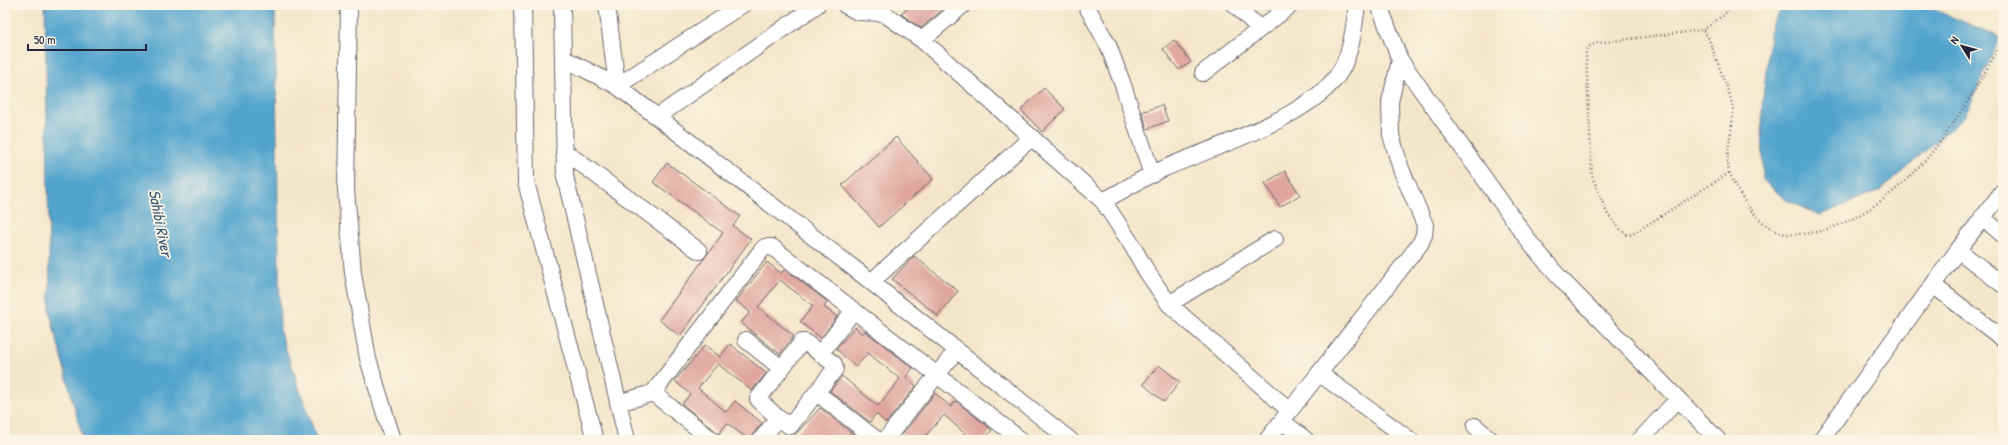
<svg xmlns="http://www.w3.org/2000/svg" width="2008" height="445" font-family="'Patrick Hand',sans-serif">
	<rect width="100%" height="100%" fill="#fcf5e5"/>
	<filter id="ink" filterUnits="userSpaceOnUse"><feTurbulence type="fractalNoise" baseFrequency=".025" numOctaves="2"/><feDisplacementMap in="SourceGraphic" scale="8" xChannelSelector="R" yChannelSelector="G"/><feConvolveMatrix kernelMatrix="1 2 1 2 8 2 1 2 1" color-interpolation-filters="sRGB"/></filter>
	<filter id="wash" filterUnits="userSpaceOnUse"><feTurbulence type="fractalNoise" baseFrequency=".012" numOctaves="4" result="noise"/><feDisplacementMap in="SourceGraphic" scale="16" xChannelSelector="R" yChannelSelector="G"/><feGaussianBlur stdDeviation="0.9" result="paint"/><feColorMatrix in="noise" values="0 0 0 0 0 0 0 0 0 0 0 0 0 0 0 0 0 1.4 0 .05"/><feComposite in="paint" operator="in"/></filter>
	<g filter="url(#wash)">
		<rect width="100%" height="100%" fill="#f4e6ca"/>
		<path fill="#53a4cd" stroke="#3a6384" d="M45 5H275L280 332 317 440H83L50 313Z
			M1784 5H1923L2000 37 1965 116 1880 191 1820 215 1786 200 1763 180 1762 108 1771 26Z"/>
		<g id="blocks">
			<path fill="#dfa7a0" d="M912 5H948L921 28 901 14Z
				M1174 40 1191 62 1179 70 1163 49Z
				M1044 88 1065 109 1042 132 1021 110Z
				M1162 105 1168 121 1147 129 1142 112Z
				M896 137 933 179 879 227 842 185Z
				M667 163 740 216 733 226 751 239 680 336 659 320 723 233 653 182Z
				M1285 171 1300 195 1280 207 1265 183Z
				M914 256 958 291 938 316 892 279Z
				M767 262 781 273 785 269 828 302 824 307 837 317 821 338 800 322 813 306 780 280 758 307 794 336 780 354 741 323 750 312 736 301Z
				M855 327 862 334 865 331 913 368 906 377 916 386 886 423 876 414 870 422 830 391 842 376 878 406 900 379 868 353 856 367 836 349Z
				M730 344 766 373 752 391 718 364 698 388 726 412 735 401 762 423 753 434 752 440H749L727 423 719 434 682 404 690 394 675 381 705 345 720 357Z
				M1159 365 1180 382 1164 402 1143 384Z
				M935 393 951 407 956 401 992 430 984 440H972L944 415 922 440H905L901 436Z
				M820 408 857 437 855 440H790Z"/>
		</g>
	</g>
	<g filter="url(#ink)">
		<use href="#blocks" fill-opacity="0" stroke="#6c676d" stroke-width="1"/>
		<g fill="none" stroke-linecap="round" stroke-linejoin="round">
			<defs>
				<path id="minor" d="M349 5 346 189 353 273 368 359 393 440
					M523 5 526 182 595 440
					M562 5 565 176 627 440
					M607 5 617 86 856 270 1070 440
					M845 5 858 12 883 13 922 40
					M963 5 922 40 1103 201
					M1086 5 1108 45 1123 85 1152 175
					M1235 5 1260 29
					M563 58 617 86 742 5
					M1400 60 1531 244 1558 276 1718 440
					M1203 73 1291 5
					M657 117 817 5
					M564 151 699 251
					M1982 217 2003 235
					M1958 250 2003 285
					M871 282 1032 137
					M1933 285 2003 339
					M1169 304 1275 239
					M746 340 781 368
					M802 342H805L834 364 835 369 790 426 778 418 758 399Z
					M820 354 854 310
					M1319 373 1410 440
					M653 393 712 440
					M817 393 877 440
					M618 403 653 393 761 251 765 247H772L1021 440
					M1290 411 1169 304 1147 272 1130 242 1103 201C1124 190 1144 177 1165 168 1213 147 1315 116 1341 70 1352 50 1354 27 1357 5
					M1282 421 1306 440
					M1475 426 1491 440
					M761 440 778 418
					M885 440 956 351
					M1267 440 1420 244 1424 235 1425 225 1401 169 1391 135 1390 102 1400 60 1379 5
					M1640 440 1678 399
					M1821 440 1958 250 2003 191"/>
			</defs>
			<use href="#minor" stroke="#6c676d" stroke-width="18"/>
			<path stroke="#6c676d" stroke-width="2.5" stroke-dasharray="1 3" stroke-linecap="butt" d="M1703 30 1724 15 1729 9V5
				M1729 173 1631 235 1626 234 1618 227 1607 213 1592 176 1586 53C1588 47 1590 45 1597 43L1703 30 1708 37C1714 53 1720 69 1726 85 1728 92 1732 100 1733 108 1734 129 1723 154 1730 174 1733 184 1740 194 1746 203 1756 217 1766 228 1782 233 1787 235 1793 234 1797 234 1848 234 1902 189 1933 151 1960 118 1980 79 2003 42"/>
			<use href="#minor" stroke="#fff" stroke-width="16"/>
		</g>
	</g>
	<g text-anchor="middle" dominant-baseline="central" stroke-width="3.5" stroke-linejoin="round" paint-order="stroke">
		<g font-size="16" font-style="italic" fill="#365675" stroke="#fcf5e5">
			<text transform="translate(161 223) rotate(79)">Sahibi River</text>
		</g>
	</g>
	<rect width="2008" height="445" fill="none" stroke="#fcf5e5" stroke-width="20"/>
	<g transform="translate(1962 46) rotate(307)" stroke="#fcf5e5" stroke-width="3" paint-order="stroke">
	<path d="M0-3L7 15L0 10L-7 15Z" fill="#22223b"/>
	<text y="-6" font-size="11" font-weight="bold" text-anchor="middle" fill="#22223b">N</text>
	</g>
	<path d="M28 44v6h118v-6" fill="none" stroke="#22223b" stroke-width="2"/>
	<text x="34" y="44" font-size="12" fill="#22223b" stroke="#fcf5e5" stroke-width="3" paint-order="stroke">50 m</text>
</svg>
